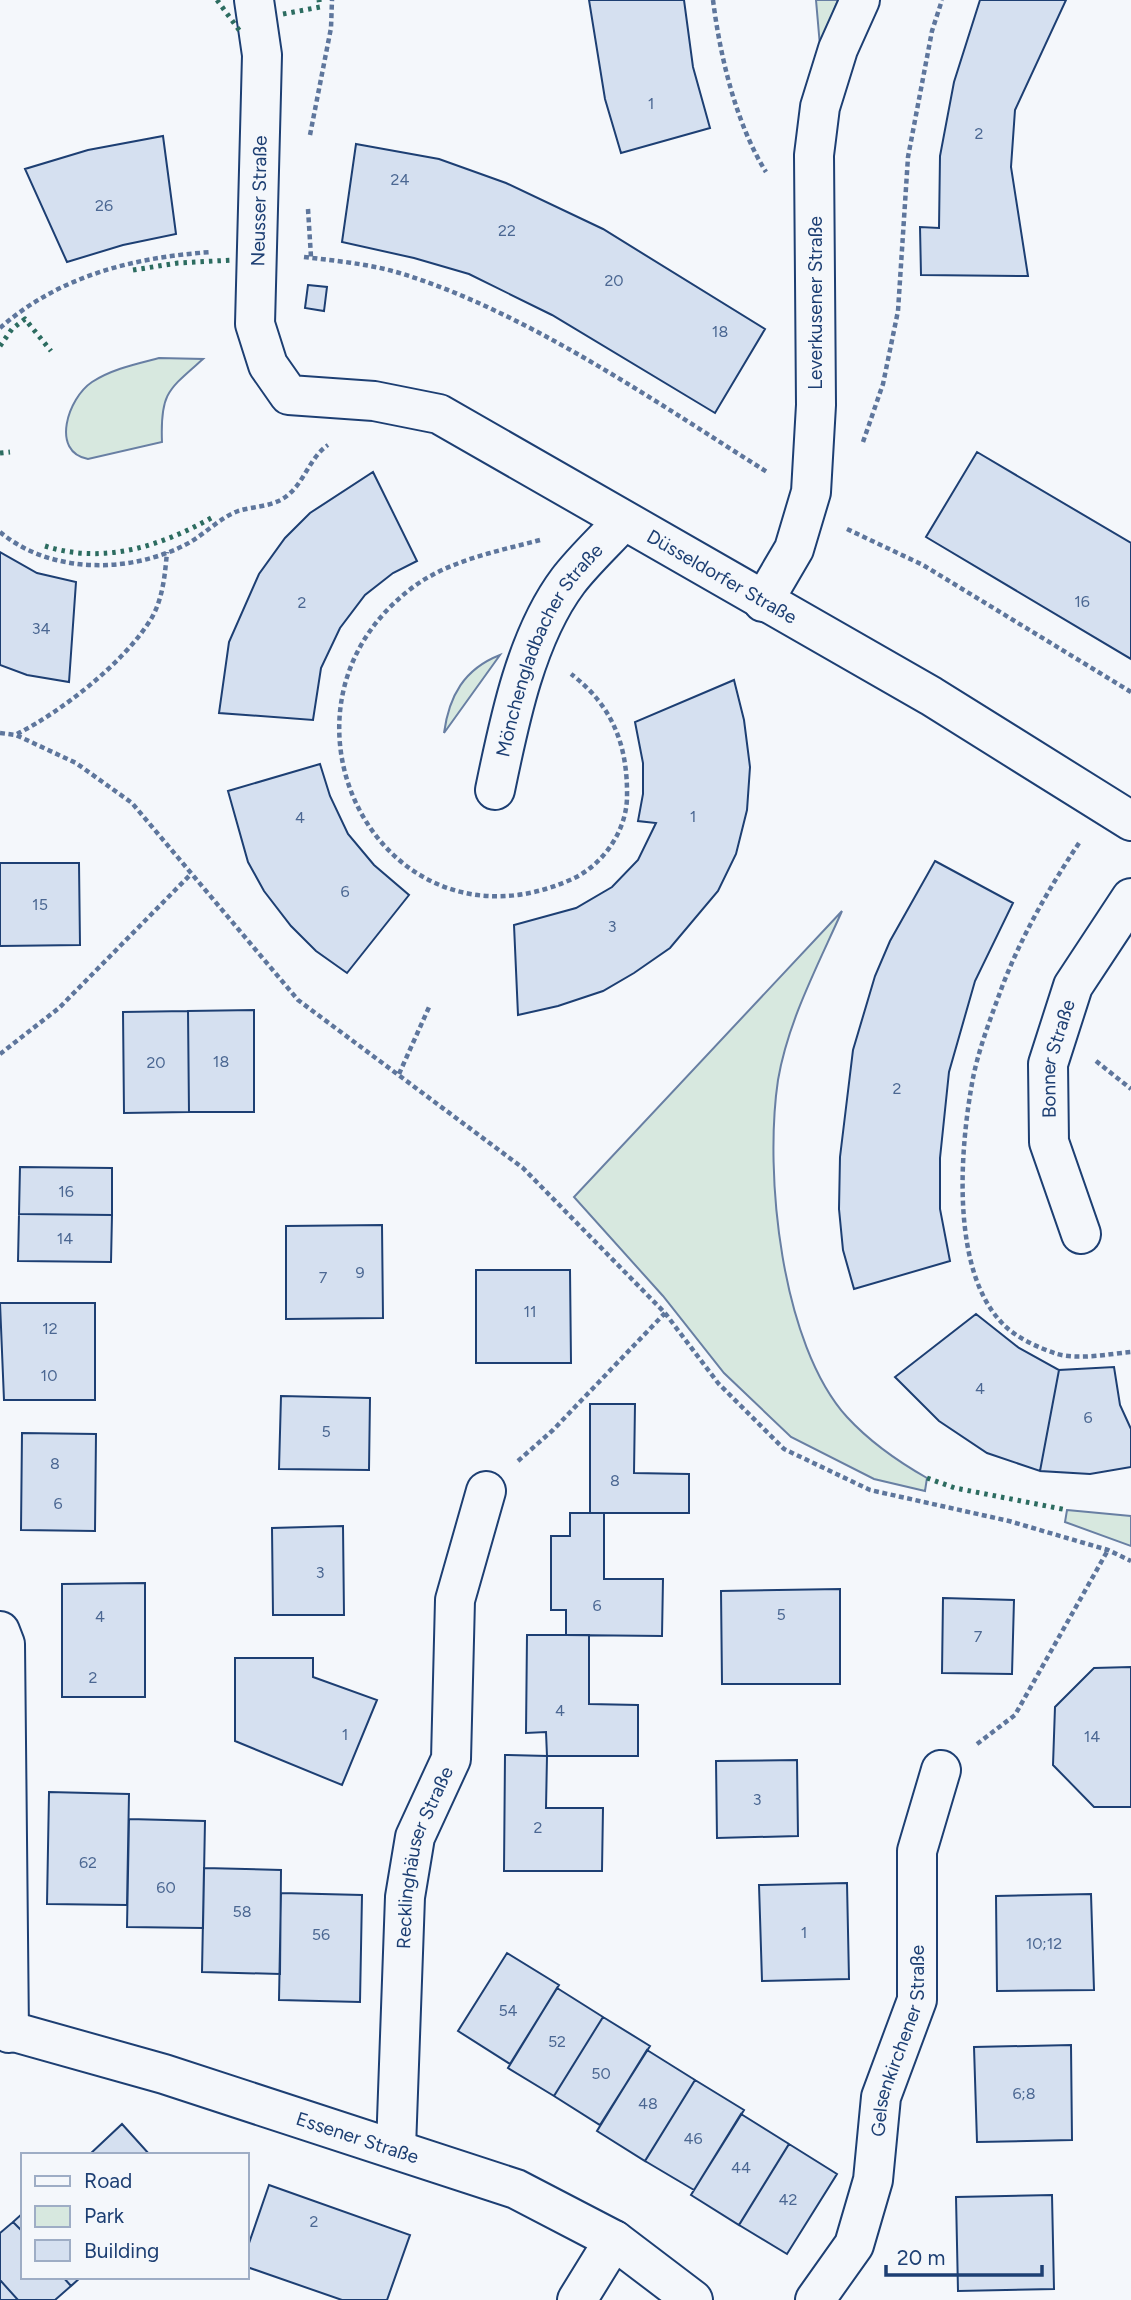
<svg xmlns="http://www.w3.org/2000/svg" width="1131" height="2300" font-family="Figtree,sans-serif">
	<rect width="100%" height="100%" fill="#f4f7fb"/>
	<path fill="#d7e8df" stroke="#687fa3" stroke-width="2" d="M816 0H838L820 46Z
		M159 358 203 359C168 390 160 393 162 442L88 459C50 452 68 398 92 382 112 369 136 364 159 358Z
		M500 655 444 733C449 696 464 669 500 655Z
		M842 911C818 965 788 1021 778 1080 764 1174 781 1344 847 1417 870 1442 897 1461 927 1478L925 1491 874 1479 791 1437 724 1373 663 1296 574 1197Z
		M1067 1510 1131 1516V1546L1065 1522Z"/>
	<path fill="#d5e0f0" stroke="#1d3f73" stroke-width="2" d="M589 0H684L693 67 710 128 621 153 605 99Z
		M980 0H1066L1015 110 1011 167 1028 276 921 275 920 227 939 228 940 156 954 82Z
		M163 136 176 234 123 245 67 262 25 169 88 150Z
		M356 144 439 159 506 183 603 229 765 329 715 413 552 315 469 274 414 258 342 242Z
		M308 285 327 287 324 311 305 308Z
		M977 452 1131 543V659L926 537Z
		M373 472 417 561 393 573 365 595 340 628 321 668 313 720 219 713 229 642 259 574 285 538 310 513Z
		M0 552 37 573 76 582 69 682 27 675 0 665Z
		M734 680 744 720 750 767 747 810 736 854 718 891 670 948 634 973 603 991 558 1006 518 1015 514 925 576 908 612 887 638 860 656 823 638 821 643 794V763L635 722Z
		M320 764 330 796 348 834 374 865 409 895 347 973 316 951 291 926 264 891 248 862 228 791Z
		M935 861 1013 903 975 981 949 1072 940 1158V1209L950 1261 854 1289 843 1250 839 1209 840 1157 853 1050 875 976 890 941Z
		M0 863H79L80 945 0 946Z
		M254 1010V1112H189L188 1011Z
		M188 1011 189 1112 124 1113 123 1012Z
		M20 1167 112 1168V1215L19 1214Z
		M19 1214 112 1215 111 1262 18 1261Z
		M382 1225 383 1318 286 1319V1226Z
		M476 1270H570L571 1363H476Z
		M0 1303H95V1400H4Z
		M976 1314 1019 1348 1059 1370 1040 1471 987 1453 939 1421 895 1377Z
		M1114 1367 1120 1405 1131 1429V1467L1090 1474 1040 1471 1059 1370Z
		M281 1396 370 1398 369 1470 279 1469Z
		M590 1404H635L634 1473 689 1474V1513H590Z
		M22 1433 96 1434 95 1531 21 1530Z
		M570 1513H604V1579H663L662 1636 566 1635V1610H551V1536H570Z
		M343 1526 344 1615H273L272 1528Z
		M145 1583V1697H62V1584Z
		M840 1589V1684H722L721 1591Z
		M943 1598 1014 1600 1012 1674 942 1673Z
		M527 1635H589V1704L638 1705V1756H547L546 1732 526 1733Z
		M235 1658H313V1677L377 1700 342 1785 235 1741Z
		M1131 1667V1807H1094L1053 1765 1055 1707 1094 1668Z
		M505 1755 547 1756 546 1808H603L602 1871H504Z
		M797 1760 798 1836 717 1838 716 1761Z
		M49 1792 129 1794 127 1905 47 1904Z
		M129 1819 205 1821 203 1928 127 1927Z
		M204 1868 281 1870 280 1974 202 1972Z
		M847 1883 849 1979 762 1981 759 1885Z
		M281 1893 362 1895 360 2002 279 2000Z
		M1091 1894 1094 1990 997 1991 996 1896Z
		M507 1953 559 1985 510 2064 458 2031Z
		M557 1988 603 2017 554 2096 508 2068Z
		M603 2017 650 2046 600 2125 554 2096Z
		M1071 2045 1072 2140 977 2142 974 2047Z
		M647 2050 695 2080 645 2161 597 2131Z
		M695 2080 744 2110 694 2190 645 2161Z
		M741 2114 789 2144 739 2225 691 2195Z
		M122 2124 150 2155H89Z
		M789 2144 837 2174 787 2254 739 2225Z
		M269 2185 410 2235 387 2300H342L247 2267V2249Z
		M1052 2195 1054 2289 958 2291 956 2197Z
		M23 2213V2232L13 2222Z
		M13 2222 23 2232V2277H63L71 2286 55 2300H18L0 2280V2233Z
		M63 2277H81L71 2286Z
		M0 2280 18 2300H0Z"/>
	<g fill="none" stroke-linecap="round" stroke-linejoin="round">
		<defs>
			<g id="minor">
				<path id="s1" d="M254 0 262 55 255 324 268 365 289 395 374 401 439 414 931 696 1131 821"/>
				<path d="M763 602 794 549 811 492 816 405 814 155 820 107 838 49 860 0"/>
				<path id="s2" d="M495 790C509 722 526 637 568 581 584 560 605 541 623 521"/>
				<path id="s3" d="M1081 1234 1049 1142 1048 1064 1073 986 1131 898"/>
				<path d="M0 1631 5 1644 9 2033"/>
				<path id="s4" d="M0 2028 164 2074 516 2189 614 2240 693 2300"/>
				<path id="s5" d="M396 2148 405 1897 415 1837 451 1759 455 1600 486 1491"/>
				<path d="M577 2300 614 2240"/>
				<path id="s6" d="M815 2300 854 2245 873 2180 881 2097 917 2000V1851L941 1770"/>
			</g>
		</defs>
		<use href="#minor" stroke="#1d3f73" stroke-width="42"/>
		<path stroke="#5e769c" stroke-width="4.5" stroke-dasharray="5 3.5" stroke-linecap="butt" d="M713 0C720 56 736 124 766 172
			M310 135 331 28 332 0
			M308 209 311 257
			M304 257C337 261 371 264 403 274 528 313 656 402 767 472
			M0 328C59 276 134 257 212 252
			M863 442 883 384 898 311 908 157 932 31 942 0
			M847 529 923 565 1131 692
			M0 532C49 573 126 574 183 546 202 537 219 518 238 511 254 506 274 507 288 495 305 481 310 457 328 445
			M540 540C495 552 445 561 408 591 253 714 383 962 570 880 601 867 626 833 627 798 628 746 613 706 571 674
			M0 733 16 735 76 763 132 803 298 1000 523 1168 665 1313 718 1383 784 1449 870 1490 1009 1521 1108 1550 1131 1561
			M17 734C62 711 124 663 151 619 163 599 165 574 167 552
			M1079 843C1049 888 1021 937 1002 987 991 1017 979 1048 973 1078 960 1147 950 1269 1002 1323 1016 1338 1039 1348 1057 1354 1080 1360 1108 1354 1131 1352
			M0 1054 59 1008 190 875
			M1096 1061 1131 1089
			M399 1074 430 1005
			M518 1461 553 1430 665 1313
			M977 1744 1015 1715 1108 1550"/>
		<use href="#minor" stroke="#f4f7fb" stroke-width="38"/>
		<path stroke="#2c6c60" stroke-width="5" stroke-dasharray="3.5 5" stroke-linecap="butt" d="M217 0 242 34
			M283 14 320 7 319 0
			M133 270 178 263 233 260
			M0 346 12 329 25 319 51 351
			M0 453 10 452
			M45 546C104 565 161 546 213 517
			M927 1478 955 1488 1067 1510"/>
	</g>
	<g text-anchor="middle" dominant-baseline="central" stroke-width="5" stroke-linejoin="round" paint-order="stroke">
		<g font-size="16" fill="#4b6792">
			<text x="651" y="103">1</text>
			<text x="979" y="133">2</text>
			<text x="400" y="179">24</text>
			<text x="104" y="205">26</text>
			<text x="507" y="230">22</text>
			<text x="614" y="280">20</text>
			<text x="720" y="331">18</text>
			<text x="1082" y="601">16</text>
			<text x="302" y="602">2</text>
			<text x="41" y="628">34</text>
			<text x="693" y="816">1</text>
			<text x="300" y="817">4</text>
			<text x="345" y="891">6</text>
			<text x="40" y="904">15</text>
			<text x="612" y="926">3</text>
			<text x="221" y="1061">18</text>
			<text x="156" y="1062">20</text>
			<text x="897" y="1088">2</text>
			<text x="66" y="1191">16</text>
			<text x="65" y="1238">14</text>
			<text x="360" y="1272">9</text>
			<text x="323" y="1277">7</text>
			<text x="530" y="1311">11</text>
			<text x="50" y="1328">12</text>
			<text x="49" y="1375">10</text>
			<text x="980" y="1388">4</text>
			<text x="1088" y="1417">6</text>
			<text x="326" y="1431">5</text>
			<text x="55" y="1463">8</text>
			<text x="615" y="1480">8</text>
			<text x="58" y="1503">6</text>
			<text x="320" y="1572">3</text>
			<text x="597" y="1605">6</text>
			<text x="781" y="1614">5</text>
			<text x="100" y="1616">4</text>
			<text x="978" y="1636">7</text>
			<text x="93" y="1677">2</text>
			<text x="560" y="1710">4</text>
			<text x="345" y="1734">1</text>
			<text x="1092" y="1736">14</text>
			<text x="757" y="1799">3</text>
			<text x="538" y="1827">2</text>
			<text x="88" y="1862">62</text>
			<text x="166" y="1887">60</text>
			<text x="242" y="1911">58</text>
			<text x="804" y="1932">1</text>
			<text x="321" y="1934">56</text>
			<text x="1044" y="1943">10;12</text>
			<text x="508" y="2010">54</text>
			<text x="557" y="2041">52</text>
			<text x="601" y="2073">50</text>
			<text x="1024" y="2093">6;8</text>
			<text x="648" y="2103">48</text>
			<text x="693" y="2138">46</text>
			<text x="741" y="2167">44</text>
			<text x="788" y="2199">42</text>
			<text x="314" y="2221">2</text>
		</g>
		<g font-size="19" fill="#1d3f73" stroke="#f4f7fb">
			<text transform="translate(259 201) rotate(-89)">Neusser Straße</text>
			<text transform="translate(815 303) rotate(-90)">Leverkusener Straße</text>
			<text stroke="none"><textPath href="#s1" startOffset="882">Düsseldorfer Straße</textPath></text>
			<text stroke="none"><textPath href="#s2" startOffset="152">Mönchengladbacher Straße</textPath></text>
			<text stroke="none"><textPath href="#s3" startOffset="182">Bonner Straße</textPath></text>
			<text stroke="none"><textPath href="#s5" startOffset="294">Recklinghäuser Straße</textPath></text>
			<text stroke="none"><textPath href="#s6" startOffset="278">Gelsenkirchener Straße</textPath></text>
			<text stroke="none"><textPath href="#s4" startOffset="374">Essener Straße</textPath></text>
		</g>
	</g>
	<rect x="21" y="2153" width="228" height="126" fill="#f4f7fb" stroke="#9eadc5" stroke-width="2"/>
	<rect x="35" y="2176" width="35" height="10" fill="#f4f7fb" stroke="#9eadc5" stroke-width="2"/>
	<text x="84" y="2188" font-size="21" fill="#1d3f73">Road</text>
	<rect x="35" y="2206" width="35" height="21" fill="#d7e8df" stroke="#9eadc5" stroke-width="2"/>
	<text x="84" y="2223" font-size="21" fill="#1d3f73">Park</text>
	<rect x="35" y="2240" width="35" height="21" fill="#d5e0f0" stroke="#9eadc5" stroke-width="2"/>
	<text x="84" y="2258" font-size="21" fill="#1d3f73">Building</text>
	<path d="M886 2265v10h156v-10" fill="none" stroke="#1d3f73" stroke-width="3.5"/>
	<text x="897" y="2265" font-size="21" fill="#1d3f73" stroke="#f4f7fb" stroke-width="5" paint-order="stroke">20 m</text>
</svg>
